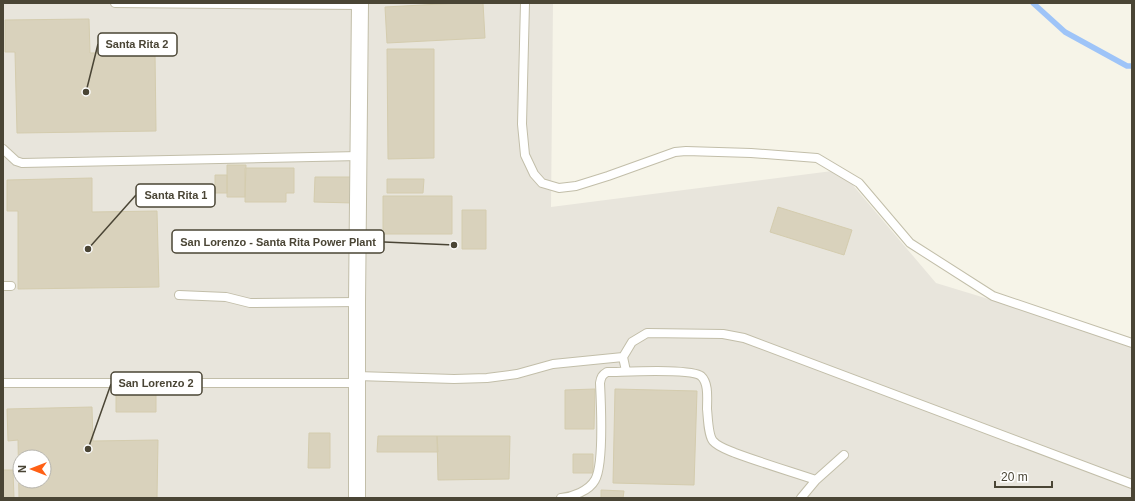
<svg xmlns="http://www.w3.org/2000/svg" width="1135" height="501" font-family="Arial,sans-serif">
	<rect width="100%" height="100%" fill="#f6f4e8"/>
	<path fill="#e8e5dc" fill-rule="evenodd" d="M3 3H553L551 207 840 170 936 283 1132 343V498H3ZM20 457H44V481H20Z"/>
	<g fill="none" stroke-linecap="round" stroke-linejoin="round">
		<path stroke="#9ec4f8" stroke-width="5.5" d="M1033 3 1065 32 1127 66H1132"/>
	</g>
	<path fill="#d9d2bc" stroke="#d4ccae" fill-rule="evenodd" d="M459 3H483L485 38 387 43 385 7Z
		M89 19 90 53 155 52 156 131 17 133 15 52H5V20Z
		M387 49H434V158L388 159Z
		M227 165H246L245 197H227Z
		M245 168H294V193H286V202H245Z
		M215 175H227V193H215Z
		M315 177H354V203L314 202Z
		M92 178V212L157 211 159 287 18 289V211H7V180Z
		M387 179H424L423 193H387Z
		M383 196H452V234H383Z
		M778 207 852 230 844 255 770 232Z
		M462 210H486V249H462Z
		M116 388H156V412H116Z
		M595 389 594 429H565V390Z
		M615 389 697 391 694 485 613 483Z
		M92 407 93 441 158 440 157 498H19L18 440 8 441 7 409ZM20 457H44V481H20Z
		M309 433H330V468H308Z
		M378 436H437L438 452H377Z
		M437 436H510L509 479 438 480Z
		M573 454H593V473H573Z
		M3 470H13L14 498H3Z
		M601 490 624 491 623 498H601Z"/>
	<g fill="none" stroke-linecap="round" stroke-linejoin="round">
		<defs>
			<path id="lane" d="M115 3 360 5
				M525 3 522 124 525 155 534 174 542 183 559 188 576 186 608 176 675 152 686 151 751 153 817 158 859 183 910 243 993 296 1132 343
				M3 149 16 161 22 163 359 156
				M3 286H11
				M179 295 226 297 250 303 357 302
				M626 371 623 357 632 342 647 333 723 334 744 338 1132 484
				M357 376 454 379 487 378 517 374 553 364 623 357
				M3 383H357
				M561 498C572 497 589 491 595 480 604 465 601 403 600 383 601 377 602 375 607 372 623 372 691 368 701 376 709 383 707 399 707 409 708 417 708 435 713 441 718 447 728 450 735 453 762 463 789 471 816 480L844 455
				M801 498 816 480"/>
			<path id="street" d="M357 498V302L360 3"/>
		</defs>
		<use href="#lane" stroke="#c2bea9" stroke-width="10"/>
		<use href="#street" stroke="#c2bea9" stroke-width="18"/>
		<use href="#lane" stroke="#fff" stroke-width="8"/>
		<use href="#street" stroke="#fff" stroke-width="16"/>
	</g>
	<path fill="none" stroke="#4a4535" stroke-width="1.5" d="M86 92L98 44M88 249L136 195M454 245L384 242M88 449L111 384"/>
	<g fill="#4a4535" stroke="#fff" stroke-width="1.5">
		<circle cx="86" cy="92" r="4"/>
		<circle cx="88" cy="249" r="4"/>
		<circle cx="454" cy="245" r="4"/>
		<circle cx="88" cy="449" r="4"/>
	</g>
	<g fill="#fff" stroke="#4a4535" stroke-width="1.5">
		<rect x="98" y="33" width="79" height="23" rx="4"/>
		<rect x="136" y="184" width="79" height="23" rx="4"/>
		<rect x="172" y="230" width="212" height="23" rx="4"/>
		<rect x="111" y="372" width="91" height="23" rx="4"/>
	</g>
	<g font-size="11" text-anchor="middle" font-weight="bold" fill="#4a4535">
		<text x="137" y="48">Santa Rita 2</text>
		<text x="176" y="199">Santa Rita 1</text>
		<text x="278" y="246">San Lorenzo - Santa Rita Power Plant</text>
		<text x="156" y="387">San Lorenzo 2</text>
	</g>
	<rect width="1135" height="501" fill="none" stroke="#4a4535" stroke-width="8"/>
	<g transform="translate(32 469) rotate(270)"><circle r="19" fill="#ffffff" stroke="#b7b5ae"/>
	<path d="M0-3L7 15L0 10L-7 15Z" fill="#ff6015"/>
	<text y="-6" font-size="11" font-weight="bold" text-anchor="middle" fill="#4a4535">N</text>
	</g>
	<path d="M995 481v6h57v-6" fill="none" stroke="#4a4535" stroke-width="2"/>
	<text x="1001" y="481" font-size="12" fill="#4a4535" stroke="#ffffff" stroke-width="3" paint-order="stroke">20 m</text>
</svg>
